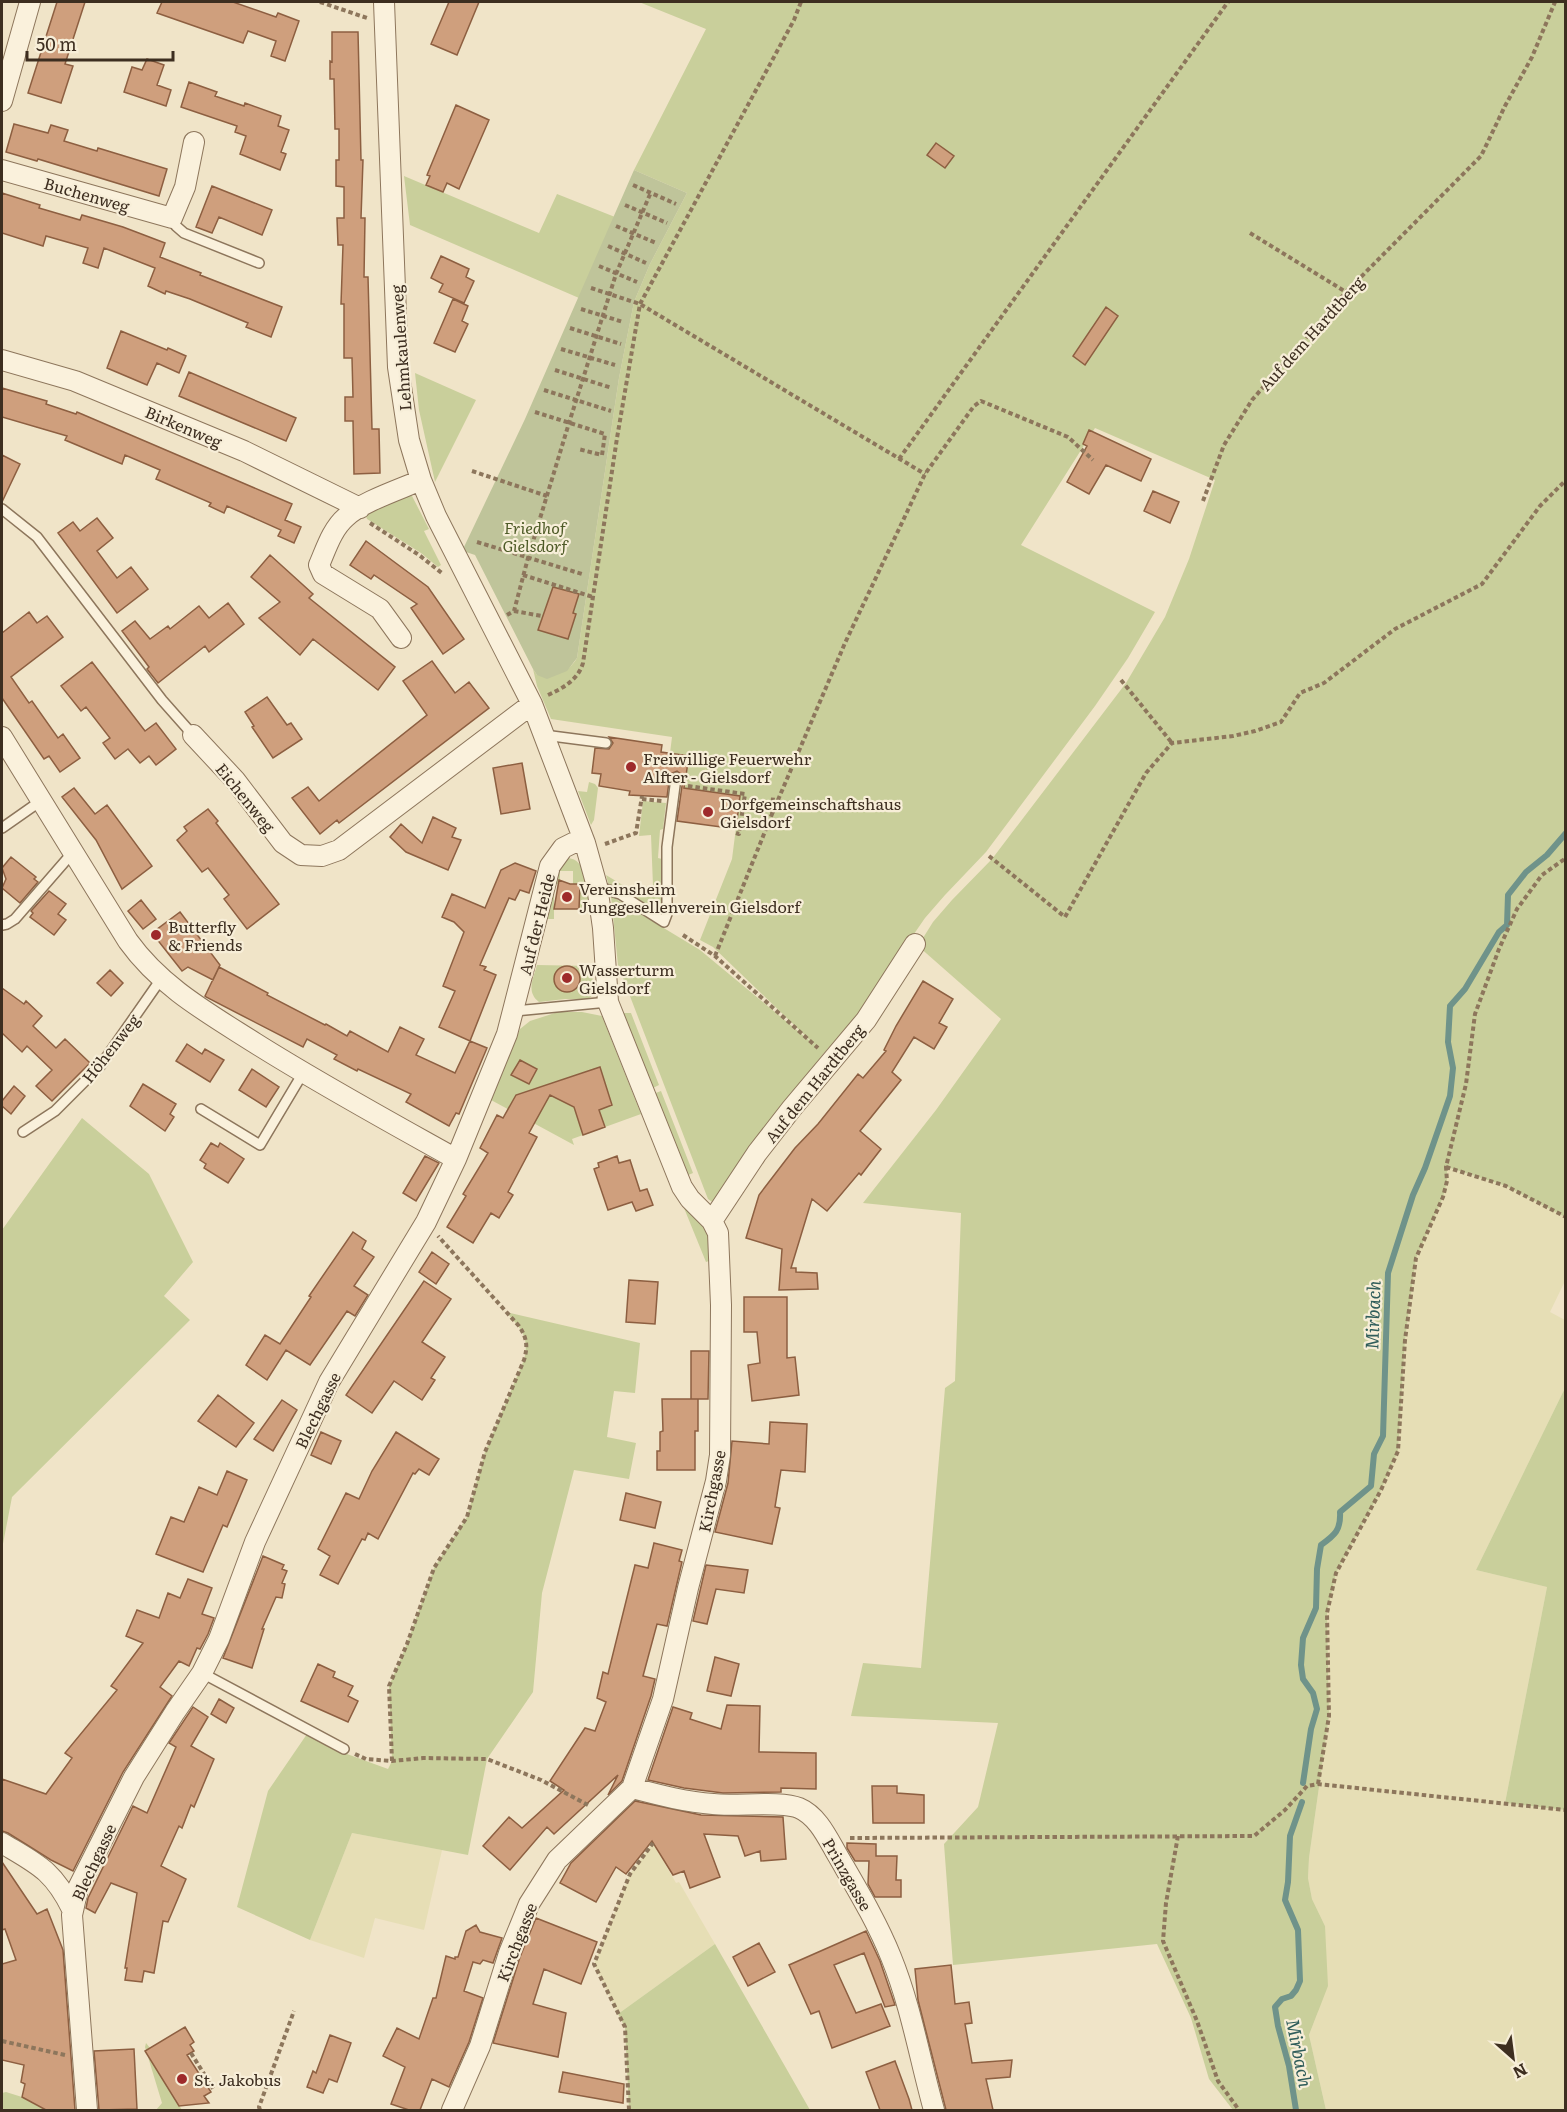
<svg xmlns="http://www.w3.org/2000/svg" width="1567" height="2112" font-family="Literata,serif">
	<rect width="100%" height="100%" fill="#f0e4c8"/>
	<path fill="#e6deb5" d="M1446 1167 1506 1186 1565 1217V1281L1550 1312 1565 1320V1388L1476 1570 1547 1587 1505 1803 1565 1810V2110H1326L1309 2035 1318 2012 1325 1926 1312 1899 1308 1878 1309 1858 1329 1716 1327 1613 1336 1573 1381 1490 1398 1451 1405 1340 1416 1258 1447 1181Z
		M352 1833 442 1850 424 1930 375 1918 364 1958 310 1940Z
		M653 1843 676 1883 679 1882 715 1944 618 2014 594 1964 630 1874Z"/>
	<path fill="#c9cf9b" d="M639 2H1565V1217L1506 1186 1447 1167V1181L1443 1197 1416 1258 1405 1340 1398 1451 1381 1490 1336 1573 1327 1613 1329 1716 1309 1858 1308 1878 1312 1899 1325 1926 1328 1986 1309 2035 1326 2110H1233L1209 2079 1191 2018 1157 1944 953 1965 944 1844 978 1807 998 1723 851 1716 863 1663 921 1668 945 1388 955 1381 961 1213 863 1203 936 1110 1001 1019 918 946 933 922 952 900 992 859 1126 683 1165 617 1189 559 1215 480 1095 428 1021 545 1155 612 1128 658 1095 706 986 852 945 895 925 918 858 1015 824 1053 782 1107 715 1204 708 1199 618 965 611 896 700 950 816 1046 713 947 700 940 732 859 740 796 682 788 683 779H686L689 756 670 753 672 737 551 719 537 686 533 669 537 675C555 674 567 675 577 658L619 378 634 302 650 264 687 193 634 170 706 29Z
		M404 176 539 233 557 194 615 217 579 298 410 225Z
		M415 373 476 400 435 482 419 410Z
		M407 495 412 496 429 529 424 531 441 565 438 567 421 553 367 519 365 514Z
		M589 782 595 784 598 788 594 820 591 825 578 791 587 792Z
		M643 801 666 803 663 829 660 830 658 858 662 859 661 903 652 907 608 883 606 875 639 895V887L653 886 651 835 639 836Z
		M567 858C588 858 588 893 591 909H579L580 884H573V871H560V884H554V919H544L554 873Z
		M537 965 592 966 593 995 588 999H565L539 1002C526 992 533 979 537 965Z
		M558 1012H582L602 1016 641 1114 572 1139 574 1145 491 1100 520 1029 530 1021Z
		M620 1013H631L659 1085 651 1089Z
		M661 1091 693 1173 686 1176 653 1094Z
		M82 1118 149 1174 193 1262 164 1296 190 1320 12 1497 2 1549V1230Z
		M684 1208 690 1211 708 1231 712 1260 706 1262Z
		M506 1312 640 1343 635 1393 614 1391 607 1437 636 1443 629 1479 574 1470 542 1593 533 1692 487 1759 468 1855 352 1833 310 1940 237 1907 268 1791 307 1734 336 1750 388 1769 392 1761 389 1686 407 1644 434 1568 467 1517 485 1452 524 1360C530 1336 521 1329 506 1312Z
		M1565 1388 1566 1810H1565L1505 1803 1547 1587 1476 1570Z
		M715 1944 810 2110H629L625 2027 618 2014Z
		M146 2043 150 2048 154 2065 182 2110H156L162 2103 145 2047Z
		M6 2092 22 2097 46 2110H2V2093Z"/>
	<path fill="#bfc49a" d="M634 170 687 193 650 264 634 302 619 378 577 658 567 671 547 679 537 675 533 669 475 555 466 552 464 547 525 419Z"/>
	<g fill="none" stroke-linecap="round" stroke-linejoin="round">
		<path stroke="#6f938a" stroke-width="6" d="M1303 1783 1311 1729 1317 1709 1313 1693 1303 1679 1301 1665 1303 1638 1316 1608 1317 1569 1321 1545C1335 1535 1341 1530 1340 1512L1371 1486 1374 1454 1383 1436 1388 1273 1413 1195 1425 1168 1450 1096 1453 1068 1448 1042 1450 1006 1465 989 1499 932 1507 925 1508 895 1526 872 1547 855 1566 833
			M1296 2110 1289 2066 1278 2026 1275 2007 1282 1999 1291 1996 1296 1990 1300 1981 1298 1930 1285 1900 1288 1882 1290 1836 1302 1802"/>
	</g>
	<path fill="#cf9f7d" stroke="#8d5f41" stroke-width="1.5" d="M57 2H85L65 64 73 66 61 103 28 93Z
		M162 2H233L276 17 278 13 299 21 285 61 271 56 276 41 248 31 243 43 157 13Z
		M449 2H479L457 55 431 44Z
		M332 32H358L361 160H363L361 218H365L364 277H368L372 429H379L380 473 354 474 353 421H345V397H353L352 358H344V304H341L343 245H338L337 218H344V187L336 186V160H339V129H335L334 79H330V61L332 62Z
		M147 59 164 65 157 85 171 90 166 106 124 92 132 67 142 70Z
		M189 82 217 92 215 96 244 106 245 103 281 116 278 126 289 130 281 152 286 154 280 170 240 154 246 136 235 132 237 126 181 107Z
		M456 105 489 120 459 189 447 183 443 192 426 185 430 176 427 175Z
		M14 124 48 133 51 125 68 130 64 141 97 151 98 148 167 169 159 196 38 159 37 161 6 152Z
		M936 143 954 156 945 168 927 155Z
		M212 186 272 210 262 235 219 217 212 233 196 227Z
		M2 193 40 205 39 208 80 220 82 215 123 227 165 243 160 257 201 273 200 275 282 307 271 337 246 327 248 323 190 299 166 291 165 294 148 286 155 268 104 248 98 268 83 263 88 248 46 236 43 246 2 233Z
		M441 256 469 269 466 277 474 281 464 303 439 292 443 284 431 278Z
		M453 299 468 306 462 321 468 324 455 352 434 343Z
		M1106 307 1118 316 1085 365 1073 356Z
		M121 331 167 350 168 348 186 356 179 373 157 363 147 385 107 368Z
		M189 372 296 418 286 441 179 396Z
		M2 388 47 401 46 404 76 414 77 412 292 504 285 520 301 527 294 543 278 536 281 530 227 506 224 513 209 506 211 503 156 479 160 470 125 455 122 464 65 440 67 436 2 417Z
		M1089 430 1151 459 1141 481 1106 465 1089 494 1067 482 1087 446 1083 444Z
		M2 455 20 464 2 502Z
		M1153 491 1179 502 1170 523 1144 511Z
		M97 518 113 538 97 551 117 578 131 567 148 589 117 613 58 533 73 522 80 531Z
		M366 541 428 587 464 639 443 654 411 608 417 604 374 575 371 579 350 565Z
		M270 555 313 594 309 598 395 667 378 690 313 639 300 655 259 618 280 602 251 577Z
		M553 587 579 594 573 613 576 614 568 639 538 630Z
		M228 603 244 624 209 652 205 646 158 683 147 669 149 667 122 631 135 621 150 639 168 626 170 629 199 606 209 618Z
		M29 612 37 623 47 616 63 637 11 677 29 703 32 701 58 738 63 734 80 758 60 772 49 756 44 759 2 698V633Z
		M432 661 455 693 469 682 489 708 339 823 337 820 320 834 292 798 308 787 319 801 427 715 403 681Z
		M92 662 145 731 156 723 176 749 156 765 149 756 140 763 128 749 115 759 103 743 110 738 86 707 81 711 61 686Z
		M267 697 287 725 291 723 302 739 273 758 252 727 254 726 245 712Z
		M609 737 662 745 661 752 689 756 684 788 740 796 736 829 677 821 683 779 682 775 677 771 670 774 667 797 629 795 630 791 599 786 601 774 592 773 595 748 609 749 613 743Z
		M522 763 530 809 501 814 493 768Z
		M74 788 95 814 107 805 152 866 122 889 96 840 62 797Z
		M208 809 218 821 216 823 279 904 247 929 224 899 229 895 208 868 202 872 177 840 187 831 184 827Z
		M433 817 456 828 452 837 461 840 448 870 406 852 390 837 401 824 422 843Z
		M11 857 36 877 34 879 38 882 20 903 2 888 6 879 2 868Z
		M515 863 536 871 529 893 520 890 515 900 509 898 480 965 486 967 484 970 496 975 470 1041 439 1027 455 991 443 986 464 932 454 922 442 917 452 894 485 908 501 870Z
		M559 880 570 884H580L579 909H554Z
		M49 891 66 904 58 914 66 920 54 935 30 917 33 913 31 911Z
		M141 900 156 919 143 929 128 911Z
		M180 912 220 965 213 980 188 967 182 971 152 933Z
		M554 979a13 13 0 1 1 26 0a13 13 0 1 1-26 0Z
		M219 967 268 993 267 995 325 1025 326 1024 347 1036 350 1031 388 1052 400 1027 424 1039 416 1055 455 1073 470 1041 487 1048 459 1114 456 1113 449 1126 406 1102 411 1094 358 1069 357 1071 334 1059 337 1055 307 1039 303 1047 206 997 205 996Z
		M110 970 123 983 111 996 97 983Z
		M923 981 953 999 939 1023 947 1027 934 1049 914 1037 892 1072 901 1080 860 1131 881 1149 861 1175 859 1173 827 1211 812 1199 791 1268H796V1272L817 1273 818 1289 779 1290 782 1249 746 1238 759 1195 795 1148 818 1124 858 1074 863 1078 886 1051 884 1050 896 1026Z
		M2 988 24 1004 26 1001 42 1016 33 1026 56 1048 65 1039 90 1063 52 1101 36 1086 52 1070 27 1046 22 1052 2 1033Z
		M187 1044 202 1054 205 1049 224 1060 210 1082 176 1061Z
		M520 1060 537 1069 529 1084 511 1075Z
		M600 1067 612 1105 599 1110 605 1127 583 1135 574 1107 550 1095 529 1133 537 1137 508 1192 513 1195 499 1218 491 1213 473 1243 447 1227 466 1196 463 1194 488 1153 480 1148 497 1115 503 1118 516 1095Z
		M252 1069 279 1087 266 1107 239 1090Z
		M143 1084 176 1104 170 1114 174 1117 165 1131 130 1106Z
		M14 1086 25 1096 11 1114 2 1106V1101Z
		M211 1143 218 1147 220 1143 244 1159 228 1183 204 1168 206 1164 200 1160Z
		M425 1156 439 1163 416 1201 403 1193Z
		M617 1156 619 1163 630 1160 640 1191 647 1189 653 1205 636 1211 632 1202 608 1210 594 1169 599 1167 598 1163Z
		M353 1232 366 1241 362 1249 374 1257 354 1286 368 1295 355 1316 347 1311 310 1365 286 1350 267 1380 246 1365 265 1335 280 1344 311 1297 309 1296Z
		M432 1252 449 1264 436 1284 419 1272Z
		M629 1280 658 1282 655 1324 626 1322Z
		M424 1281 451 1299 422 1342 445 1357 431 1378 435 1380 422 1400 394 1381 372 1413 346 1395Z
		M744 1297H787V1358L795 1357 799 1395 752 1401 748 1365 760 1363 757 1332H744Z
		M691 1351H709L708 1399H691Z
		M218 1395 254 1423 236 1447 198 1421Z
		M662 1399H698V1431H695V1470H657V1451H660V1432L663 1431Z
		M282 1400 297 1410 273 1451 254 1439Z
		M770 1422 807 1424 805 1472 781 1470 775 1507 780 1508 772 1544 715 1532 728 1483 732 1441 769 1444Z
		M321 1432 341 1441 331 1464 311 1455Z
		M396 1432 439 1459 429 1475 419 1469 415 1474 413 1473 378 1539 368 1533 365 1540 362 1539 338 1584 320 1575 330 1556 318 1549 346 1493 359 1499 372 1471Z
		M227 1471 247 1480 227 1527 223 1525 203 1572 156 1554 171 1517 184 1522 199 1487 217 1495Z
		M626 1493 661 1502 655 1528 620 1520Z
		M654 1543 682 1550 679 1561 682 1562 667 1626 657 1624 643 1676 655 1679 651 1696 622 1781 608 1795 618 1775 554 1834 547 1827 510 1870 483 1846 509 1817 522 1828 564 1790 550 1781 585 1728 595 1731 606 1702 597 1698 603 1672 608 1674 635 1565 648 1568Z
		M263 1556 284 1565 282 1569 287 1571 282 1583 285 1584 282 1598 276 1597 262 1629H264L252 1668 223 1658Z
		M706 1565 748 1570 744 1593 716 1589 707 1624 693 1621Z
		M188 1579 212 1588 202 1614 214 1618 208 1634 200 1649 197 1648 189 1666 179 1661 160 1687 172 1696 123 1772 73 1871 51 1860 8 1833 2 1831V1779L46 1794 72 1758 65 1753 117 1690 111 1686 143 1643 126 1636 137 1610 159 1618 168 1593 180 1598Z
		M715 1657 739 1664 731 1696 707 1691Z
		M318 1664 335 1672 333 1677 353 1686 348 1696 358 1701 348 1722 301 1701Z
		M219 1699 234 1708 226 1723 211 1714Z
		M727 1705 760 1706 759 1752 816 1753V1789L781 1788V1792L723 1793 684 1788 648 1780 673 1707 692 1713 690 1719 721 1729Z
		M193 1707 208 1717 191 1746 214 1759 194 1807 191 1805 182 1828 179 1826 161 1866 186 1879 168 1922 163 1921 154 1973 144 1971 142 1982 125 1980 127 1968H125L137 1893 111 1883 95 1913 86 1908 88 1898 133 1806 147 1813 176 1747 169 1743Z
		M872 1786H897V1793L924 1795V1823H873Z
		M635 1801 701 1815 783 1817 786 1859 761 1861 760 1851 745 1856 738 1836 704 1834 720 1877 690 1888 684 1871 673 1875 652 1841 626 1874 616 1867 596 1902 560 1883 571 1863Z
		M847 1843 876 1844V1856H897L896 1880H901V1897H875L868 1884 869 1861H855L847 1848Z
		M2 1862 37 1914 47 1909 63 1950 75 2110H46L22 2097 25 2084 21 2082 24 2065 2 2060V1964L16 1960 5 1929 2 1930Z
		M536 1918 597 1942 581 1984 544 1969 533 2004 566 2013 558 2057 493 2043 520 1957Z
		M476 1925 480 1932 502 1938 493 1963 483 1960 480 1964 473 1962 464 1991 483 1998 469 2042 449 2087 432 2079 420 2110H409L391 2104 405 2067 383 2056 397 2028 419 2039 433 1998H436L446 1956 455 1959V1957H458L466 1931Z
		M866 1931 880 1961 895 2005 885 2007 864 1953 834 1965 856 2013 881 2004 890 2026 832 2048 819 2011 811 2014 789 1965Z
		M759 1943 775 1972 748 1986 733 1957Z
		M951 1965 955 2004 969 2002 972 2023 965 2024 972 2063 1012 2060 1010 2077 986 2079 993 2110H946L918 2000 915 1969Z
		M185 2027 194 2042 190 2045 194 2051 187 2055 211 2092 204 2096 209 2103 179 2106 145 2051Z
		M330 2035 351 2043 337 2082 329 2079 323 2093 307 2087 313 2071 316 2073Z
		M134 2049 137 2109 99 2110 94 2051Z
		M895 2061 909 2099 912 2110H880L866 2072Z
		M563 2072 624 2084 623 2103 559 2092Z"/>
	<g fill="none" stroke-linecap="round" stroke-linejoin="round">
		<defs>
			<path id="lane" d="M172 218 176 226 184 233 259 263
				M2 509 37 537 162 700 193 735
				M544 735 606 743
				M2 828 42 800
				M597 886 620 894 664 922 667 914V847L676 778
				M2 925 7 924 15 919 74 851
				M515 1011 608 1002
				M201 1109 260 1145 303 1073
				M23 1132 55 1111 101 1065 161 979
				M202 1673 344 1749"/>
			<path id="street" d="M384 2 398 367 409 440 421 480 436 516 532 704 585 843 597 886 603 928 608 1002 682 1187 690 1199 712 1221 718 1233 721 1305 720 1455 716 1481 688 1588 663 1699 632 1788 557 1860 529 1904 509 1953 480 2046 452 2110
				M2 101 30 2
				M2 170 172 218 185 187 194 142
				M2 360 75 381 244 451 360 508
				M401 638 380 609 323 574 319 565C326 549 332 529 346 517 361 502 401 489 421 480
				M193 735 235 780 283 843 301 855 322 856 339 850 532 704
				M2 737 128 941C161 987 208 1013 255 1043 320 1084 388 1121 456 1159
				M712 1221 757 1153 792 1108 866 1020 915 944
				M632 1788C659 1795 685 1802 713 1804 735 1807 780 1800 799 1808 818 1816 828 1839 838 1856 857 1889 877 1922 891 1957 911 2006 920 2060 934 2110
				M2 1843C37 1864 53 1870 72 1909
				M87 2110 72 1915 78 1888 134 1777 175 1712 202 1673 219 1639 255 1542 329 1382 426 1222 456 1159 507 1034 550 866 563 848 583 838"/>
		</defs>
		<use href="#lane" stroke="#8d765c" stroke-width="12"/>
		<use href="#street" stroke="#8d765c" stroke-width="22"/>
		<path stroke="#8d765c" stroke-width="4" stroke-dasharray="4.5 3" stroke-linecap="butt" d="M320 2 367 18
			M633 185 676 204
			M625 205 667 223
			M616 226 656 243
			M1250 233 1346 292
			M608 246 646 263
			M599 266 637 282
			M591 288 640 304 925 474
			M581 309 623 322
			M570 328 621 344
			M561 349 615 365
			M555 370 612 388
			M544 390 611 411
			M535 412 605 434 602 455 578 449
			M899 459 1228 2
			M472 471 547 496
			M1203 501 1224 445 1252 400 1346 292 1481 156 1505 106 1532 57 1555 2
			M370 523 419 555 443 574
			M477 542 582 574
			M523 575 593 597
			M514 611 542 616
			M507 615 514 611 528 558 569 423 616 274 651 192
			M1121 680 1172 743
			M548 695C563 688 578 680 583 663L617 438 640 304 794 20 801 2
			M688 786 745 794 739 834 736 833
			M642 799 662 801
			M772 814 845 643 925 474 974 406 981 401 1068 437 1093 460
			M605 844 636 833 642 796
			M989 856 1065 917 1146 773 1172 743 1233 736 1255 731 1281 722 1300 693 1324 683 1395 629 1482 584 1540 506 1566 480
			M683 935 715 956 818 1048
			M715 956 772 814 773 797
			M1446 1167 1506 1186 1566 1217
			M355 1754 366 1759 392 1761 423 1758 487 1759 541 1780 588 1805
			M392 1761 389 1686 407 1644 434 1568 467 1517 485 1452 524 1360C528 1346 527 1338 519 1326L438 1236
			M1318 1784 1329 1716 1327 1613 1336 1573 1381 1490 1398 1451 1405 1340 1416 1258 1443 1197 1447 1181 1446 1167 1466 1084 1475 1014 1499 949 1517 909 1542 875 1566 858
			M1178 1836 1166 1903 1163 1941 1197 2021 1218 2081 1239 2110
			M850 1838 1254 1836 1285 1810 1307 1786 1318 1784 1566 1810
			M2 2041 65 2055
			M191 2053 214 2090
			M260 2110 259 2107 294 2011
			M629 2110 625 2027 594 1964 630 1874 653 1843"/>
		<use href="#lane" stroke="#faf1dc" stroke-width="9"/>
		<use href="#street" stroke="#faf1dc" stroke-width="20"/>
	</g>
	<g fill="#9e2a2b" stroke="#f7eed8" stroke-width="2">
		<circle cx="631" cy="767" r="6"/>
		<circle cx="708" cy="812" r="6"/>
		<circle cx="567" cy="897" r="6"/>
		<circle cx="156" cy="935" r="6"/>
		<circle cx="567" cy="978" r="6"/>
		<circle cx="182" cy="2079" r="6"/>
	</g>
	<g text-anchor="middle" dominant-baseline="central" stroke-width="4.5" stroke-linejoin="round" paint-order="stroke">
		<g font-size="16" fill="#3d2e20" stroke="#f7eed8">
			<text transform="translate(87 194) rotate(16)">Buchenweg</text>
			<text transform="translate(1311 333) rotate(-48)">Auf dem Hardtberg</text>
			<text transform="translate(400 348) rotate(-94)">Lehmkaulenweg</text>
			<text transform="translate(184 426) rotate(23)">Birkenweg</text>
			<text transform="translate(246 797) rotate(51)">Eichenweg</text>
			<text transform="translate(536 924) rotate(-76)">Auf der Heide</text>
			<text transform="translate(110 1048) rotate(-52)">Höhenweg</text>
			<text transform="translate(814 1083) rotate(-51)">Auf dem Hardtberg</text>
			<text transform="translate(317 1410) rotate(-64)">Blechgasse</text>
			<text transform="translate(711 1491) rotate(-79)">Kirchgasse</text>
			<text transform="translate(93 1862) rotate(-65)">Blechgasse</text>
			<text transform="translate(848 1874) rotate(60)">Prinzgasse</text>
			<text transform="translate(516 1942) rotate(-69)">Kirchgasse</text>
		</g>
		<g font-size="16" font-style="italic" fill="#4d5a26" stroke="#f7eed8">
			<text x="535" y="527">Friedhof<tspan x="535" dy="18">Gielsdorf</tspan></text>
		</g>
		<g font-size="16" fill="#3d2e20" stroke="#f7eed8" text-anchor="start">
			<text x="643" y="758">Freiwillige Feuerwehr<tspan x="643" dy="18">Alfter - Gielsdorf</tspan></text>
			<text x="720" y="803">Dorfgemeinschaftshaus<tspan x="720" dy="18">Gielsdorf</tspan></text>
			<text x="579" y="888">Vereinsheim<tspan x="579" dy="18">Junggesellenverein Gielsdorf</tspan></text>
			<text x="168" y="926">Butterfly<tspan x="168" dy="18">&amp; Friends</tspan></text>
			<text x="579" y="969">Wasserturm<tspan x="579" dy="18">Gielsdorf</tspan></text>
			<text x="194" y="2079">St. Jakobus</text>
		</g>
		<g font-size="18" font-style="italic" fill="#2f5d5a" stroke="#f7eed8">
			<text transform="translate(1372 1315) rotate(-88)">Mirbach</text>
			<text transform="translate(1300 2053) rotate(79)">Mirbach</text>
		</g>
	</g>
	<rect width="1567" height="2112" fill="none" stroke="#3d2e20" stroke-width="6"/>
	<g transform="translate(1513 2058) rotate(152)" stroke="#f7eed8" stroke-width="4.5" paint-order="stroke">
	<path d="M0-4.5L10 22L0 15L-10 22Z" fill="#3d2e20"/>
	<text y="-9" font-size="16" font-weight="bold" text-anchor="middle" fill="#3d2e20">N</text>
	</g>
	<path d="M27 51v9h146v-9" fill="none" stroke="#3d2e20" stroke-width="3"/>
	<text x="36" y="51" font-size="18" fill="#3d2e20" stroke="#f7eed8" stroke-width="4.5" paint-order="stroke">50 m</text>
</svg>
